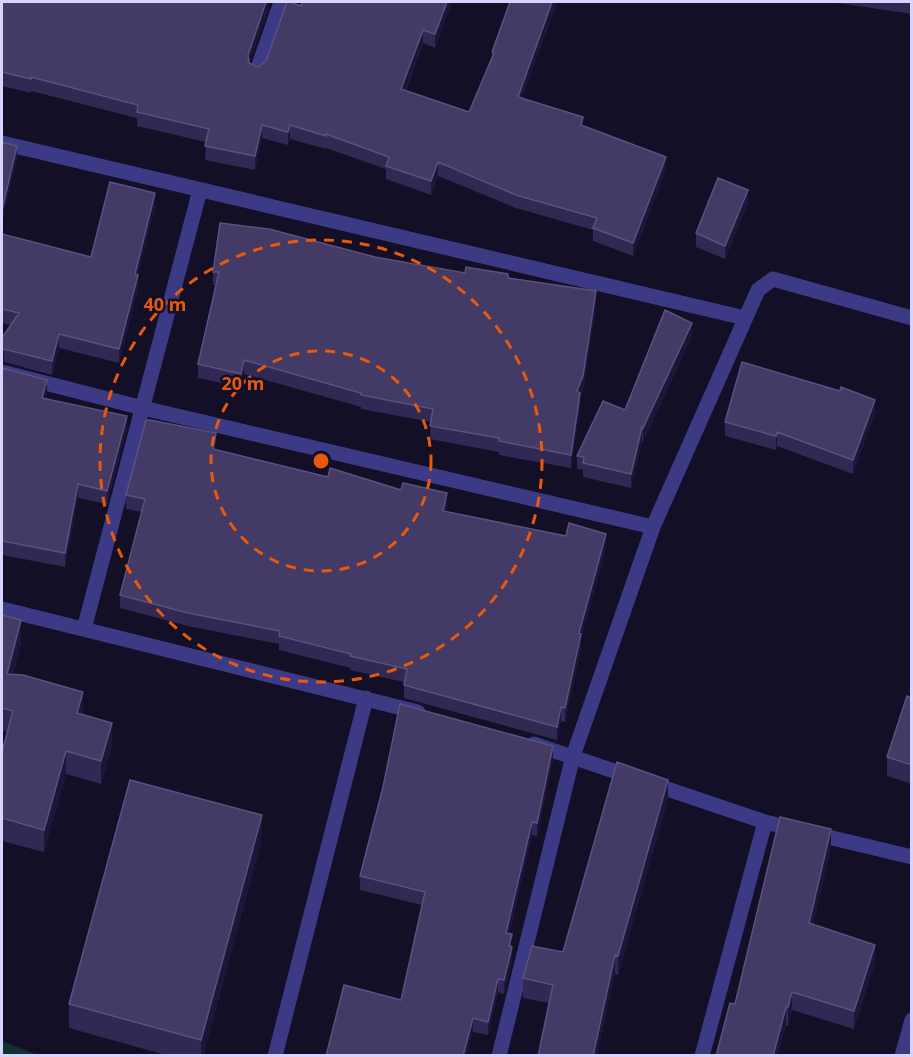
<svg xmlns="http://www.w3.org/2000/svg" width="913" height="1057" font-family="'Noto Sans',sans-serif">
	<rect width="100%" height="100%" fill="#130f26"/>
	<path fill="#12302f" d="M2 1041 38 1055H2Z"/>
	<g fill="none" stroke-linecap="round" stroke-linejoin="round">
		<path stroke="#3d3a85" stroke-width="15" d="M257 71 281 2
			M2 143 745 318
			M2 372 143 408 653 527
			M2 609 418 712
			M84 629 200 190
			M534 744 765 822 912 857
			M275 1056 366 698
			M499 1056 573 756 653 527 758 290 773 279 912 318
			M702 1056 765 822
			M902 1056 912 1020"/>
	</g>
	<path fill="#312854" d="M2 2H269V7L249 63 258 67 266 61 301 6 302 2H452L435 48 423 43 406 91 469 112 492 58V52L510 2H557L522 98 583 126 666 170 633 256 593 241V230L516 208 438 176 431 195 386 179V169L326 148V149L290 139 288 145 262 138 255 170 205 160 206 142 137 126V118L31 91V93L2 86Z
		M831 2H912V14Z
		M748 203 725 259 696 247V233Z
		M155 206 138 275V289L119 363 59 348 52 375 4 362 2 363V338L11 325 2 323V234L91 257Z
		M375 257 465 273 508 278 596 305 583 390 580 396V406L571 468 499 455V452L430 439 431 422 361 409V407L244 374 241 387 198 378V364L216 285H213V272Z
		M692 336 643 442 642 441 631 488 583 477V470L577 469V456L625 410Z
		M2 368 47 394 46 398 127 429 107 504 78 498 65 567 2 555Z
		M875 413 853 474 777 446 776 450 725 436V422Z
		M216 447V450L447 507 446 511 606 547 581 639V647L565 722 561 721 557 740 404 698V682L350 670V668L279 650V644L188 626 120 608V595L142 512 126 509V495Z
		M2 615 21 643 13 675 83 715 112 746 101 784 66 774 44 852 2 841V752L7 732 2 731Z
		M912 698V784L887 776V757Z
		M553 759 537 836 532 835 509 934 512 947V961L504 994 498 992 488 1035 473 1032 401 1000 422 905 360 890V876Z
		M668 799 618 975 615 974 549 1003 523 998V978L563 952Z
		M262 839 203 1056H169L69 1028V1004Z
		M831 848 813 925 875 963 854 1029 792 1010 788 1026 735 1004Z"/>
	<path fill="#1d163a" d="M266 2H269V7L248 68V55Z
		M447 2H452L435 48V34Z
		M552 2H557L518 110V97Z
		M423 30V43L401 103V89Z
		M262 125V138L255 170V156Z
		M290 125V139L288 145V132Z
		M17 146V160L2 223V210Z
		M666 157V170L633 256V243Z
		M438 162V176L431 195V181Z
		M748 190V203L725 259V246Z
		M155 193V206L135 288V274Z
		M138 275V289L119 363V349Z
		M596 291V305L583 390 580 396V406L571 468V455L577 391Z
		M692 323V336L643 442V428Z
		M59 334V348L52 375V361Z
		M4 349V362L2 363V350Z
		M244 360V374L241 387V374Z
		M47 380V394L42 411V398Z
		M875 400V413L853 474V460Z
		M127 416V429L107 504V491Z
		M642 427V441L631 488V474Z
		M777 432V446L776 450V436Z
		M216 433V447L213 463V449Z
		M78 484V498L65 567V553Z
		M447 493V507L443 524V511Z
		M606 534V547L581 639V647L565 722V708L579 633Z
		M21 620V643L7 697V674Z
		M83 692V715L77 713Z
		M561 707V721L557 740V727Z
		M112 723V746L101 784V761Z
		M553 746V759L537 836V823Z
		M66 751V774L44 852V830Z
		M668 780V799L618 975V956Z
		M262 815V839L203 1056H201V1040Z
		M532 822V835L506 947V933Z
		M831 829V848L809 942V923Z
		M875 945V963L854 1029V1011Z
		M512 947V961L504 994V980Z
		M615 955V974L597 1056H593Z
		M498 979V992L488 1035V1022Z
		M792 992V1010L788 1026V1007Z
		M786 1007V1025L778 1056H773Z
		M473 1018V1032L467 1056H463Z"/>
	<path fill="#433a66" stroke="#5a527e" stroke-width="1.5" d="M2 2H266L248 55 249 63 258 67 266 61 287 2H290L301 6 302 2H447L435 34 423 30 401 89 469 112 494 53 492 52 510 2H552L518 97 583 117 581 125 666 157 633 243 593 228 597 218 516 195 438 162 431 181 386 166 389 157 326 134V136L290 125 288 132 262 125 255 156 205 146 209 129 137 112 138 105 31 77V79L2 72Z
		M2 142 17 146 2 210Z
		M718 178 748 190 725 246 696 233Z
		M110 182 155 193 135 274 138 275 119 349 59 334 52 361 4 349 2 350V338L19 313 2 309V234L91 257Z
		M220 223 269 229 375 257 465 273 466 267 508 274V278L596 291 583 376 577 391 580 393 571 455 499 441V438L430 426 433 409 361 395V393L244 360 241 374 198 364 219 272H213Z
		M665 310 692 323 643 428 642 427 631 474 583 463 584 457 577 456 603 401 625 410Z
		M742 362 840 391 841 387 875 400 853 460 777 432 776 436 725 422Z
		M2 368 47 380 42 398 127 416 107 491 78 484 65 553 2 541Z
		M146 420H150L216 433 213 449 328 477 330 468 401 490 403 483 447 493 443 511 566 536 569 523 606 534 579 633 581 634 565 708 561 707 557 727 404 685 407 669 350 656 351 654 279 636 280 631 188 613 120 595 145 499 126 495Z
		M2 615 21 620 7 674 23 675 83 692 77 713 112 723 101 761 66 751 44 830 2 818V752L13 711 2 708Z
		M907 696 912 698V765L887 757Z
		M400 704 553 746 537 823 532 822 506 933 512 934 509 946 512 947 504 980 498 979 488 1022 473 1018 463 1056H326L344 985 401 1000 425 892 360 876 383 787Z
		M617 762 668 780 618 956 615 955 593 1056H538L553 985 523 978 532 946 563 952Z
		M130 780 262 815 201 1040 69 1004Z
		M780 817 831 829 809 923 875 945 854 1011 792 992 788 1007H786L773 1056H716L730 1003 735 1004Z"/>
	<g fill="none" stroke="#e8590c" stroke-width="3" stroke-dasharray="10 8">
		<circle cx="321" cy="461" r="110"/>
		<circle cx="321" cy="461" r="221"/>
	</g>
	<circle cx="321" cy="461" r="9" fill="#e8590c" stroke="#130f26" stroke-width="3"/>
	<g font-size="18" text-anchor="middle" font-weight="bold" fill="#e8590c" stroke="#130f26" stroke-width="5" stroke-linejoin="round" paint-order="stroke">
		<text x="165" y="311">40 m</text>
		<text x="243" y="390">20 m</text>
	</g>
	<rect width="913" height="1057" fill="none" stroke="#d9d4ff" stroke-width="6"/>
</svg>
